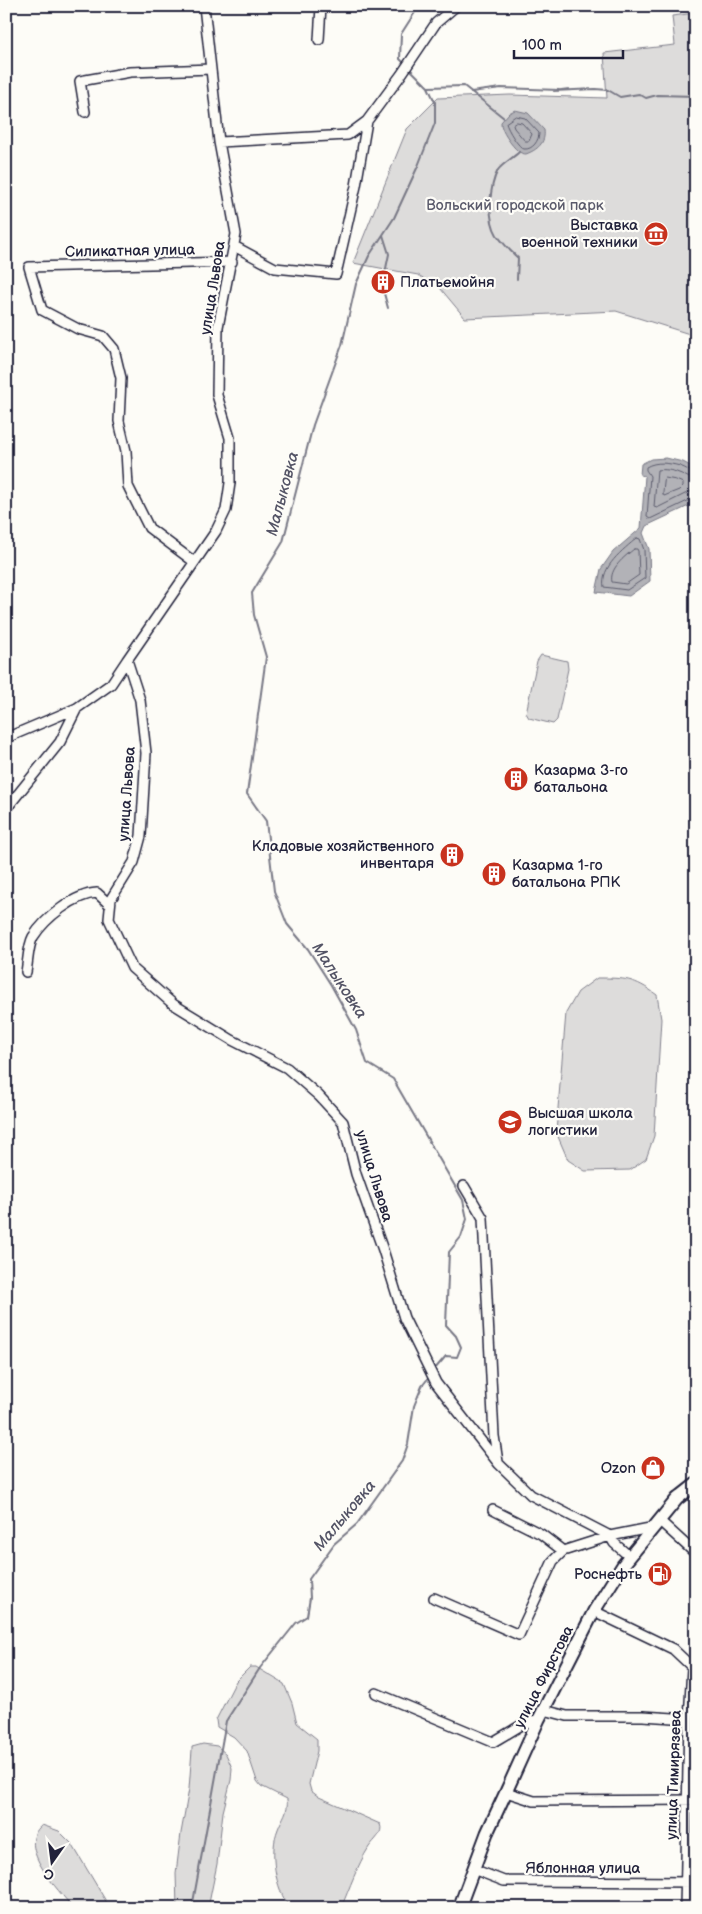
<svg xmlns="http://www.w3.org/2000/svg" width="702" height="1914" font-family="'Balsamiq Sans',sans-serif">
	<rect width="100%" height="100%" fill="#fdfcf7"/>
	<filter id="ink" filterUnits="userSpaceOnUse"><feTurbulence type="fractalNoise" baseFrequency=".02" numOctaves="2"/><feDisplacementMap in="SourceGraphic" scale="10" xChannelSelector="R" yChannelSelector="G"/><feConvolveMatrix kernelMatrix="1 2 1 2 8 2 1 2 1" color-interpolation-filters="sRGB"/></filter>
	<g filter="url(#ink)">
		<path fill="#dddcdb" stroke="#807f8b" d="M696 13V336L616 311 465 318 440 288 418 275 353 263 407 129 438 98 510 95 607 98 604 53 675 45 672 16Z
			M541 655 567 661 568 669 557 720 553 724 529 718 526 713 537 661Z
			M597 978C625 978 634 978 657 995L661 1019 654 1136 646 1159 630 1170 585 1171 568 1160 556 1132 566 1013 578 992Z
			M250 1667H256L284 1684 292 1703 297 1723 317 1739V1751L309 1784 311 1791 319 1797 380 1824C384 1833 374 1840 369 1847 357 1866 350 1887 341 1908H290C275 1889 269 1851 278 1829 282 1818 289 1811 287 1799L261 1786 257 1781 247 1751 234 1737 217 1727 216 1720 236 1681Z
			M203 1744 217 1746 226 1754 232 1768 231 1780 223 1812 217 1864 208 1908H177L176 1873 181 1833 189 1789 192 1750V1747Z
			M42 1825 59 1831 72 1844 110 1908H73C59 1890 15 1847 42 1825Z"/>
		<path fill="#b2b2b7" stroke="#787885" d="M515 110 528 113 544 130C546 143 537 150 526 154 524 154 520 153 518 151 512 146 500 130 501 122L509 113Z
			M666 458 683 462 696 469 693 504 646 526 643 533 649 549 650 581 629 596 596 592 601 569 613 552 641 528 645 476 640 475 641 464 651 459Z"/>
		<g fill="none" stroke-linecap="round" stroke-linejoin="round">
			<path stroke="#5c5c6d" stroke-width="1" d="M516 116 525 118 539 133C539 140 533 150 524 149 519 148 507 129 506 123Z
				M517 122 522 123 532 134 529 141H525L514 128 513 125Z
				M696 473C690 472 686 468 680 466 669 463 656 461 646 467V470L650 476 647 517 650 519 696 497
				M665 478 676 480 683 483V486L679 490 664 496 663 494Z
				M696 479C689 479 685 475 679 473 672 470 664 469 657 470L654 507 657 508 689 492 696 491
				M637 538 640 539 644 550 645 578 627 590 604 587C600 567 623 550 637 538Z
				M634 549H637L638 551 639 575 626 584 612 582C609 569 624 557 634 549Z"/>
			<path stroke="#787885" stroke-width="2" d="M405 64 400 59 401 34 419 6
				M410 69 428 87 435 102V123L418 166 394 218 369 256 356 284 342 345 313 425 283 542 252 593 254 615 266 657 247 794 266 821 274 891 287 924 308 949 331 985 356 1030 367 1063 393 1079 463 1200 467 1219 461 1237 449 1252 446 1325 456 1336 461 1347 457 1357 446 1356 434 1370
				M428 87 464 86 504 118
				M569 89 554 91 595 89 608 90 620 97 639 94 646 98 657 95 696 96
				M471 92 501 88 559 90
				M383 235 389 254 384 278
				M517 279 518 258C510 251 503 243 497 235 487 218 489 187 498 170 502 164 513 158 519 152
				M382 286 388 308
				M192 1908 226 1721 260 1668 296 1623 307 1616 310 1598 309 1579 334 1544 357 1524 402 1461 408 1444 414 1406 422 1386 430 1376"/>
			<defs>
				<path id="minor" d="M204 6 219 142 236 234 218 327 217 395 230 438V483L226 510 216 531 127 660 140 700 146 753 141 836 134 862 111 899 109 919 132 968 173 1004 232 1040 287 1068 319 1096 343 1122 356 1174 383 1250 404 1318 436 1383 499 1464 531 1495 610 1536 614 1543 630 1557
					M319 40 321 6
					M85 112 80 81 130 72 211 69
					M219 142 348 135 367 121 401 75 436 23 456 6
					M234 246 275 268 336 274 356 186 367 121
					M193 561 149 528 128 486 126 451 119 421 121 378 114 349 103 336 78 329 42 310 29 267 232 262
					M6 738 77 708 111 684 127 660
					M6 809 60 742 77 708
					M26 972C28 962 28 946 33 937 45 918 75 894 97 893L110 905
					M464 1186 483 1218 494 1436 498 1462
					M493 1510 541 1534 563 1551
					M660 1521 696 1554
					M434 1598 519 1635 553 1561 563 1551 610 1536 655 1527
					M594 1611 673 1649 692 1667 689 1719 685 1908
					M376 1693 493 1742 520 1726 539 1719
					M544 1710 567 1716H643L689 1719
					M506 1792 534 1801 696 1800
					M473 1869 504 1881 696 1882"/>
				<path id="major" d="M459 1908 487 1833 506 1792 539 1719 594 1611 623 1565 677 1499 696 1484"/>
			</defs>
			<use href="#minor" stroke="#22223b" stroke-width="12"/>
			<use href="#major" stroke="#22223b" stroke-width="15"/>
			<use href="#minor" stroke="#fdfcf7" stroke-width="9"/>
			<use href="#major" stroke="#fdfcf7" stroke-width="11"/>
		</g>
	</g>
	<defs>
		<symbol id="museum-disc" viewBox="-11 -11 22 22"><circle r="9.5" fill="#c8321e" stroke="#fdfcf7"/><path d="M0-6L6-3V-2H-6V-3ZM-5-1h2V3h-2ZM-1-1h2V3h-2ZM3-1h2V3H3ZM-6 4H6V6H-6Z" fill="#fff"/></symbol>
		<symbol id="building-disc" viewBox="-11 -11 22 22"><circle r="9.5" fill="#c8321e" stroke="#fdfcf7"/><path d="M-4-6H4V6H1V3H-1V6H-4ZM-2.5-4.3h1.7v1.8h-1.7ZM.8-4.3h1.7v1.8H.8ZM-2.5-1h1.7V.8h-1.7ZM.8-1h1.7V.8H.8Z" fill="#fff"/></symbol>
		<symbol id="school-disc" viewBox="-11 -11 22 22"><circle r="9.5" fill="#c8321e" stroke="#fdfcf7"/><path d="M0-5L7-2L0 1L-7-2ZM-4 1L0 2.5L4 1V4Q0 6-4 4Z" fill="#fff"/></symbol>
		<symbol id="shop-disc" viewBox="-11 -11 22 22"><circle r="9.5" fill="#c8321e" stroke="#fdfcf7"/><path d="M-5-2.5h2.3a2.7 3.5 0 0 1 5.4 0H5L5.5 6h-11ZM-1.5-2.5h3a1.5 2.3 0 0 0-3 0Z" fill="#fff"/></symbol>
		<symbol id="fuel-disc" viewBox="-11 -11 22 22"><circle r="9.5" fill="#c8321e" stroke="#fdfcf7"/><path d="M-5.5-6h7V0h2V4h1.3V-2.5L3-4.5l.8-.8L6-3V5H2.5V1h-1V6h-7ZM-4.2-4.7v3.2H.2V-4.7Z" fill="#fff"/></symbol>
	</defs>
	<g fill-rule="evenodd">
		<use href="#museum-disc" x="642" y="220" width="28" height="28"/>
		<use href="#building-disc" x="369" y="268" width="28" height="28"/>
		<use href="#building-disc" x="502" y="765" width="28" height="28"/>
		<use href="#building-disc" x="438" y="841" width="28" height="28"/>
		<use href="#building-disc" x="480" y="860" width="28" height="28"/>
		<use href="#school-disc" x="496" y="1108" width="28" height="28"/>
		<use href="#shop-disc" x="639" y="1454" width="28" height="28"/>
		<use href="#fuel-disc" x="646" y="1560" width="28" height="28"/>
	</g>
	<g text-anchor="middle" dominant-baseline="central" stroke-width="4.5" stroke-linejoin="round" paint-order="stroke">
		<g font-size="15" fill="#5a5a6b" stroke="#fdfcf7">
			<text x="515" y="205">Вольский городской парк</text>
		</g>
		<g font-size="15" fill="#22223b" stroke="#fdfcf7" text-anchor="end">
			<text x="638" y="225">Выставка<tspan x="638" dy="17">военной техники</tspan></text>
			<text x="400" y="282" text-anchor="start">Платьемойня</text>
			<text x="534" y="770" text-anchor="start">Казарма 3-го<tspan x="534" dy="17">батальона</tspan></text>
			<text x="434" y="846">Кладовые хозяйственного<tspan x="434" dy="17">инвентаря</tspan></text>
			<text x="512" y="865" text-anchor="start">Казарма 1-го<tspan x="512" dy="17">батальона РПК</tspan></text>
			<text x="528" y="1113" text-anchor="start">Высшая школа<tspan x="528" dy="17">логистики</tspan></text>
			<text x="636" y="1468">Ozon</text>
			<text x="642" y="1574">Роснефть</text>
		</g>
		<g font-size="15" fill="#22223b" stroke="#fdfcf7">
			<text transform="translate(130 251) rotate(-1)">Силикатная улица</text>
			<text transform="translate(213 288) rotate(-81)">улица Львова</text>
			<text transform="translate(127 794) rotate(-86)">улица Львова</text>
			<text transform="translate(374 1176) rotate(73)">улица Львова</text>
			<text transform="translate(544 1677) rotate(-63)">улица Фирстова</text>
			<text transform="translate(674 1775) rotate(-88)">улица Тимирязева</text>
			<text x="583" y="1868">Яблонная улица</text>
		</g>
		<g font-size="16" font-style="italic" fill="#545466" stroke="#fdfcf7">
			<text transform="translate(283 494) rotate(-75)">Малыковка</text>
			<text transform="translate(339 981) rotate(57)">Малыковка</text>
			<text transform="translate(345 1516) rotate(-50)">Малыковка</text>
		</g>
	</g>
	<rect width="702" height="1914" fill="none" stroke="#fdfcf7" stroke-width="25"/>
	<rect x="12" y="12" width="677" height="1889" fill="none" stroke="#22223b" stroke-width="2" filter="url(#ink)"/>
	<g transform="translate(52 1862) rotate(194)" stroke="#fdfcf7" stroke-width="4" paint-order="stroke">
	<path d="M0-4L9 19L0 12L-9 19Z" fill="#22223b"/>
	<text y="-8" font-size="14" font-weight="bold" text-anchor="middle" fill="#22223b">С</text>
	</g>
	<path d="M514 50v8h109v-8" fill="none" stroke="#22223b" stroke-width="2.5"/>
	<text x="522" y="50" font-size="15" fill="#22223b" stroke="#fdfcf7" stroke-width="4" paint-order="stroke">100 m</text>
</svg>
